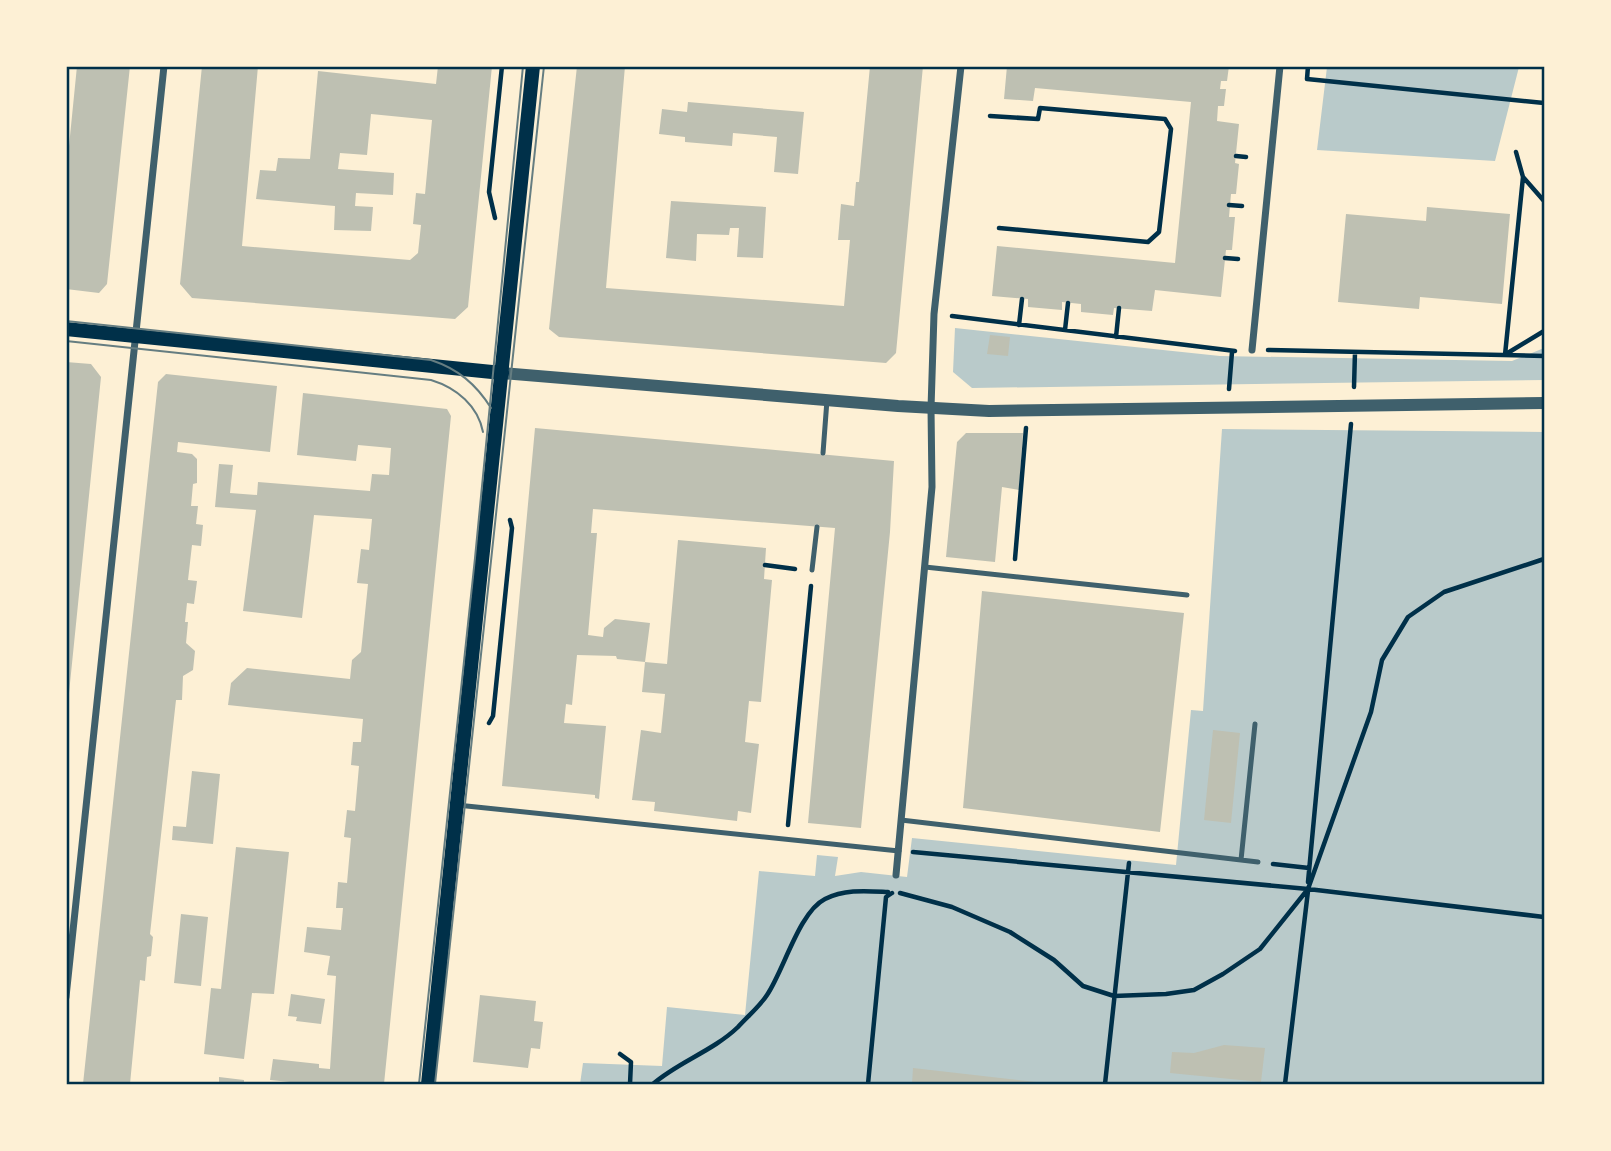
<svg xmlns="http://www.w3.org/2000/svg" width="1611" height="1151" font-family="'Alegreya Sans',sans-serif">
	<rect width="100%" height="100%" fill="#fdf0d5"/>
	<path fill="#b9caca" d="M1327 67H1519L1495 161 1317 150Z
		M955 328 1220 356 1512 361 1544 348V380L972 388 953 372Z
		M1222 429 1544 432V1084H580L583 1063 662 1066 667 1007 745 1015 759 871 815 876 817 855 838 857 835 876 861 872 907 877 912 838 1176 865 1191 710 1203 711Z"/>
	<path fill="#bec0b2" d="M77 66H130L107 284 99 293 66 289V176Z
		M202 66H258L242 246 410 260 418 253 421 225 413 224 416 193 425 194 432 120 371 114 367 155 340 153 338 169 394 173 393 195 356 193 355 206 373 207 371 231 334 230 335 206 256 199 260 170 276 171 278 158 310 159 318 71 436 84 438 66H492L468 307 455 319 192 298 180 284Z
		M577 66H625L606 288 844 306 850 240H838L841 204 854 206 856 182H859L870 66H923L896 353 886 363 559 337 549 329Z
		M1007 66H1229L1227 81H1221L1220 89H1226L1224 106H1218L1217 121 1239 124 1235 163 1239 164 1236 194H1231L1229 217H1235L1232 250H1226L1221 297 1155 290 1152 311 1114 308 1113 315 1081 312V304L1062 302V310L1028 307V299L992 296 997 246 1175 263 1191 102 1035 88 1033 101 1004 99Z
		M688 102 804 112 798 174 774 172 777 137 733 133 732 146 685 142V137L659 134 662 109 687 112Z
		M671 201 766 207 763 258 737 257 739 228H730L729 235 697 234 696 261 666 258Z
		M1427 207 1510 214 1502 304 1420 297 1419 309 1338 302 1346 214 1426 221Z
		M990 335 1010 337 1008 356 987 354Z
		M66 362 91 364 101 377 68 703Z
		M166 374 277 386 270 452 178 442 177 452 192 454 197 459V483L193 484 191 506H198L196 524 203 525 201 546 192 545 188 580 197 581 194 604 187 603 185 622H188L186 643 195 651 193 670 183 676 182 700H176L150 934 153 937 151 956 147 957 145 981 140 980 130 1084H83L158 382Z
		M303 393 447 409 451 416 384 1084H310L270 1080 273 1059 319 1064V1068L330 1069 336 976 327 975 330 956 304 952 307 927 341 930 343 908H336L338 882 347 883 351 838 344 837 347 810 355 811 359 766 351 765 353 742H361L363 719 228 705 231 683 247 668 350 679 352 660 361 652 368 584 357 583 361 549 369 550 372 519 314 515 302 618 243 611 256 510 215 507 219 464 233 465 230 493 257 495 258 482 370 491 372 474 389 475 391 448 358 445 356 461 297 455Z
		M535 428 894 461 890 532 861 828 808 823 835 528 593 509 591 533H597L588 635 603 637 604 628 615 619 650 623 645 662 617 659 616 656 577 655 572 705 566 704 564 723 606 726 599 799 595 798V795L502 786Z
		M966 433H1023L1019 490 1002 487 995 562 946 557 957 442Z
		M678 540 766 548 764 579 772 580 761 702 749 701 745 742 759 744 751 813 738 811 737 821 654 811 655 802 632 800 641 730 661 733 665 694 642 692 645 662 667 664Z
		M982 591 1184 613 1160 832 963 808Z
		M1213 730 1240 733 1231 823 1204 820Z
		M192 771 220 774 213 844 172 840 173 826 186 827Z
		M236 847 289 852 274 994 252 993 244 1059 204 1054 211 988 221 989Z
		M181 914 208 917 201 986 174 983Z
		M291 994 325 999 321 1024 296 1021 297 1017 288 1016Z
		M480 995 536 1001 534 1021 543 1022 540 1049 531 1048 528 1068 473 1062Z
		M1224 1045 1265 1048 1261 1082 1170 1073 1172 1052 1194 1053Z
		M913 1068 1045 1083V1084H912Z
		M219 1077 244 1080V1084H219Z"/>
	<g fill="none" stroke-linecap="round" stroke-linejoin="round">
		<path stroke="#003049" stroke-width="4.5" d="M1308 66 1307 79 1544 103
			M990 116 1038 119 1040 108 1165 119 1171 129 1159 232 1148 242 999 228
			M1236 156 1246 157
			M1523 177 1544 201
			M1229 205 1242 206
			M495 218 489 192 502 66
			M1225 258 1238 259
			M952 316 1235 351
			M1019 325 1022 299
			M1065 330 1068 303
			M1116 337 1119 308
			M1268 350 1544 356
			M1506 354 1544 331
			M1505 355 1523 177 1516 152
			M1354 387 1355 352
			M1229 389 1232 352
			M1015 559 1026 428
			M765 565 795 569
			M489 723 493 716 512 528 510 520
			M788 825 811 586
			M913 852 1308 889 1544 917
			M1273 864 1309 868
			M1308 882 1351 424
			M900 893 952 907 1010 932 1054 960 1083 986 1114 996 1166 994 1194 990 1223 974 1260 949 1308 889 1371 712 1382 660 1408 617 1444 592 1544 559
			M620 1054 631 1062 630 1084
			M653 1084C678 1062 713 1051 738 1027 747 1017 760 1006 767 995 784 970 799 912 825 899 845 889 866 891 888 892
			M868 1084 886 897 892 893
			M1105 1084 1129 863
			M1285 1084 1308 891"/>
		<path stroke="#3f606c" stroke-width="5" d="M823 453 827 400
			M925 567 1187 595
			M812 570 817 527
			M457 805 899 851
			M901 820 1258 862
			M1241 860 1255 724"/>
		<path stroke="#3f606c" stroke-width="7" d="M1252 350 1280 66
			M896 875 932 487 931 408 934 314 961 66
			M66 997 164 66"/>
		<path stroke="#3f606c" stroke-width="12" d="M502 373 898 406 989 411 1544 403"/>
		<path stroke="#003049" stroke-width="14" d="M66 329 502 373
			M428 1084 533 66"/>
		<path stroke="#657d81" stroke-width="2" d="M66 321 431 360C458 369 476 384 491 408
			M66 341 431 380C457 388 478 406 483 432
			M419 1084 475 558 523 66
			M435 1084 544 66"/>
	</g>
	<rect width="1611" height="1151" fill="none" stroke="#fdf0d5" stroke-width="136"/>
	<rect x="68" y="68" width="1475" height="1015" fill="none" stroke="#003049" stroke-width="2.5"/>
</svg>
